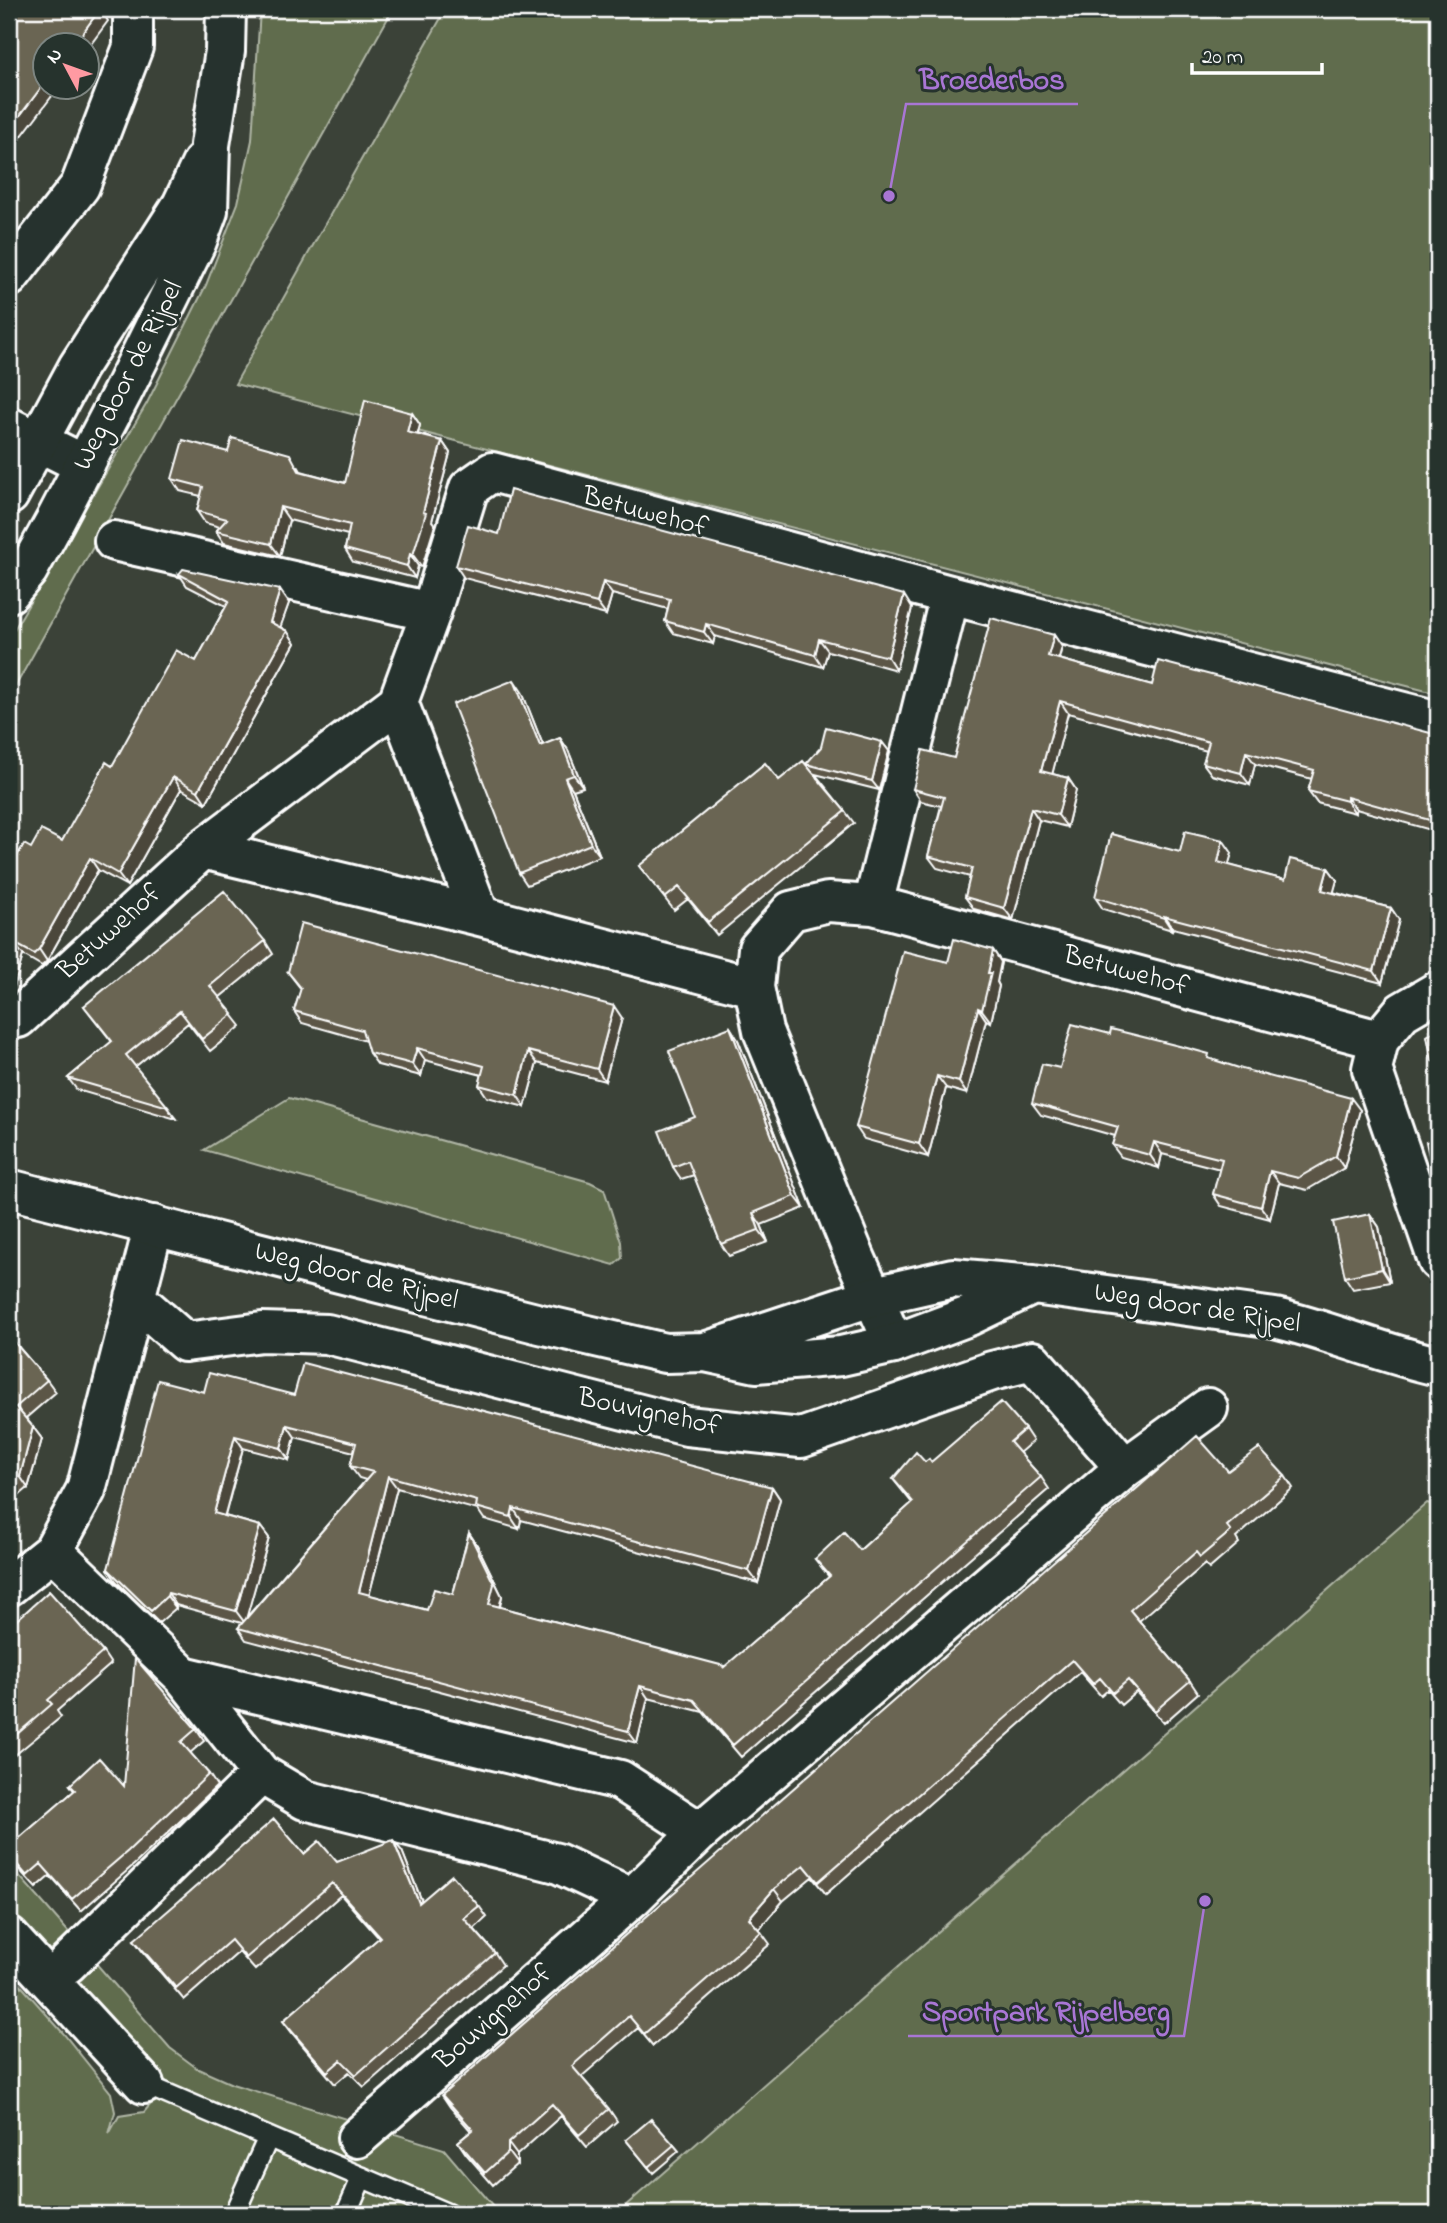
<svg xmlns="http://www.w3.org/2000/svg" width="1447" height="2223" font-family="'Indie Flower',sans-serif">
	<rect width="100%" height="100%" fill="#3b4238"/>
	<filter id="ink" filterUnits="userSpaceOnUse"><feTurbulence type="fractalNoise" baseFrequency=".0143" numOctaves="2"/><feDisplacementMap in="SourceGraphic" scale="14" xChannelSelector="R" yChannelSelector="G"/><feConvolveMatrix kernelMatrix="1 2 1 2 8 2 1 2 1" color-interpolation-filters="sRGB"/></filter>
	<g filter="url(#ink)">
		<path fill="#606c4e" stroke="#b0b6a6" stroke-width="2" d="M260 9H393L9 698V638L147 403 206 285 238 203 252 140Z
			M446 9H1438V694L235 384Z
			M289 1098 590 1182 604 1189 621 1242 622 1258 614 1265 204 1150Z
			M1427 1503 1438 1506V2214H616Z
			M9 1864 170 2048 198 2069 232 2084 444 2149 499 2214H9V1972L63 2033 111 2093 115 2112 109 2134 119 2116 144 2112 166 2086 181 2091 154 2073 9 1910Z"/>
		<g fill="none" stroke-linecap="round" stroke-linejoin="round">
			<defs>
				<path id="lane" d="M144 2084 448 2214
					M234 2214 268 2138
					M346 2214 362 2177"/>
				<path id="street" d="M9 277 80 186 133 47V9
					M9 427 85 465
					M114 541 431 612
					M398 702 480 916
					M203 849 480 916 754 987
					M873 905 950 595
					M1438 991 1402 1012 1379 1040 1372 1069 1438 1261
					M18 1018 203 849 398 702 431 612 469 488 492 472 950 595 1438 721
					M135 1298 185 1342 262 1332 327 1334 687 1426 801 1438 992 1371 1032 1361 1125 1468
					M894 1344 855 1257 763 1031 754 987 758 949 791 911 828 902 873 905 1379 1040
					M53 1551 183 1676 261 1774 305 1800 557 1863 632 1898
					M9 1586 53 1551 86 1490 154 1225
					M183 1676 620 1780 700 1832
					M9 1937 144 2084
					M67 1964 261 1774
					M357 2138 632 1898 700 1832 1125 1468 1208 1408"/>
				<path id="secondary" d="M9 495 78 367 182 205 202 163
					M9 593 28 570 55 521 122 393 197 241 208 211 210 145 225 51 226 9
					M9 1189 540 1324 665 1353 705 1352 756 1363 841 1356 894 1344 969 1316 1033 1285
					M705 1352 874 1296 953 1278 1033 1285 1275 1318C1330 1331 1383 1354 1438 1366"/>
			</defs>
			<use href="#lane" stroke="#fff" stroke-width="24"/>
			<use href="#street" stroke="#fff" stroke-width="44"/>
			<use href="#secondary" stroke="#fff" stroke-width="44"/>
			<use href="#lane" stroke="#26332d" stroke-width="19"/>
			<use href="#street" stroke="#26332d" stroke-width="38"/>
			<use href="#secondary" stroke="#26332d" stroke-width="38"/>
		</g>
		<path fill="#5c5747" stroke="#fff" stroke-width="2" fill-rule="evenodd" d="M412 413 420 425 418 434 442 441 450 453 432 521 435 525 422 567 418 566 415 578 353 562 345 549 348 535 289 520 280 556 224 543 216 531 220 527 205 523 197 511 201 496 180 491 172 479 228 452 298 466 301 471 345 483Z
			M499 534 912 608 896 670 828 651 823 667 715 636 713 644 673 633 665 621 668 609 612 594 606 615 464 578 456 566Z
			M179 574 289 603 280 627 287 631 295 643 206 803 181 789 127 886 98 870 47 961 42 966 23 955 12 994 9 997V870L31 848 62 841 112 766 196 661 226 606 187 586Z
			M1054 635 1062 647 1059 659 1152 685 1438 735V832L1356 809 1355 813 1317 803 1308 791 1312 779 1255 764 1250 785 1212 775 1203 763 1207 751 1068 713 1052 774 1068 778 1076 790 1067 827 1039 820 1013 920 974 909 965 897 970 877 937 868 928 856 941 806 921 801 913 789 954 758Z
			M522 692 543 745 560 738 568 750 583 787 573 790 600 856 527 885 519 873Z
			M882 742 889 751 879 790 815 774 845 811 854 823 717 935 688 899 674 910 639 866 806 764Z
			M1180 852 1232 853 1228 865 1285 880 1328 868 1337 880 1333 892 1391 908 1399 920 1382 983 1173 928 1172 930 1103 909 1095 897Z
			M265 941 273 954 219 998 241 1026 210 1051 188 1023 135 1067 176 1119 77 1090 68 1078 112 1042 84 1006Z
			M993 950 1001 962 997 982 999 986 991 1022 986 1020 967 1094 946 1088 928 1157 864 1139 856 1127 948 962Z
			M288 972 622 1018 605 1081 537 1063 525 1107 487 1097 479 1085 482 1075 425 1060 421 1076 378 1065 369 1053 366 1041 302 1023 294 1011 301 989Z
			M730 1027 738 1040 804 1208 761 1225 768 1242 729 1256 721 1244 694 1175 681 1179 673 1167 695 1117Z
			M1213 1060 1360 1110 1344 1168 1307 1190 1279 1183 1270 1219 1221 1206 1213 1194 1220 1169 1162 1154 1159 1168 1121 1157 1112 1145 1115 1136 1041 1115 1032 1103 1060 1068Z
			M1370 1214 1379 1227 1390 1282 1353 1289 1345 1277Z
			M9 1336 47 1380 56 1392 26 1418 42 1439 28 1488 9 1504Z
			M204 1392 294 1395 772 1487 780 1499 758 1583 521 1520 519 1529 484 1519 478 1510 397 1488 369 1595 427 1610 453 1594 469 1533 477 1545 502 1596 500 1607 725 1667 829 1577 815 1559 860 1550 912 1503 893 1479 925 1462H931L1025 1429 1033 1441 1019 1453 1041 1477 1049 1489 741 1757 703 1712 648 1698 637 1743 246 1640 238 1628 242 1623 176 1605V1608L159 1623 116 1581 108 1569ZM295 1437 354 1452 350 1466 359 1478 366 1480 246 1618 269 1538 260 1526 225 1516 243 1448 289 1460Z
			M1228 1471 1285 1476 1293 1488 1236 1538 1239 1543 1209 1569 1205 1564 1139 1621 1190 1681 1198 1693 1164 1723 1136 1692 1121 1705 1108 1690 1101 1696 1080 1672 826 1894 812 1877 783 1901 759 1929 770 1944 653 2046 638 2028 581 2077 609 2109 617 2121 587 2147 561 2116 517 2155V2164L493 2185 466 2154 458 2142 471 2131 450 2107 442 2095Z
			M9 1627 103 1652 111 1664 57 1711 61 1717 9 1760Z
			M196 1729 204 1741 190 1753 209 1774 217 1786 136 1863 81 1911 50 1876 36 1888 13 1863 9 1856V1847L74 1791 70 1785 124 1786Z
			M402 1851 422 1901 479 1906 487 1917 474 1929 495 1953 503 1965 364 2087 349 2072 335 2084 292 2033 283 2021 379 1938 341 1895 255 1970 239 1952 184 2000 143 1952 134 1940 304 1854 337 1862Z
			M626 2140 674 2145 679 2151 653 2173Z"/>
		<path fill="#4b473a" stroke="#fff" stroke-width="2" d="M100 9 108 21 88 48V46H73Z
			M46 81V88H58L9 153V130Z
			M412 413 420 425 415 444 407 432Z
			M442 441 450 453 432 521 435 525 422 567 413 555 423 512Z
			M280 507 289 520 280 556 271 544Z
			M410 554 418 566 415 578 407 566Z
			M603 582 612 594 606 615 597 603Z
			M280 590 289 603 278 634 270 622Z
			M904 595 912 608 896 670 888 657Z
			M706 624 715 636 713 644 704 632Z
			M287 631 295 643 206 803 198 791Z
			M1054 635 1062 647 1056 668 1048 656Z
			M819 639 828 651 823 667 815 655Z
			M514 680 522 692 548 758 540 746Z
			M1060 701 1068 713 1050 783 1041 771Z
			M560 738 568 750 583 787 574 775Z
			M882 742 889 751 879 790 872 781Z
			M1246 752 1255 764 1250 785 1241 773Z
			M173 777 181 789 127 886 118 874Z
			M565 778 573 790 600 856 591 844Z
			M1068 778 1076 790 1067 827 1058 815Z
			M1347 797 1356 809 1355 813 1347 801Z
			M1438 801V828L1433 821Z
			M1031 808 1039 820 1013 920 1004 908Z
			M1223 840 1232 853 1226 874 1218 862Z
			M90 858 98 870 47 961 39 949Z
			M1328 868 1337 880 1331 902 1322 890Z
			M1391 908 1399 920 1382 983 1374 971Z
			M1164 916 1173 928 1172 930 1164 918Z
			M14 943 23 955 12 994 9 989V963Z
			M993 950 1001 962 997 982 999 986 991 1022 982 1010 988 973Z
			M614 1006 622 1018 605 1081 597 1069Z
			M978 1008 986 1020 967 1094 959 1082Z
			M730 1027 738 1040 804 1208 795 1196Z
			M417 1048 425 1060 421 1076 412 1064Z
			M528 1051 537 1063 525 1107 517 1095Z
			M937 1076 946 1088 928 1157 919 1144Z
			M1351 1098 1360 1110 1344 1168 1336 1156Z
			M1154 1142 1162 1154 1159 1168 1150 1155Z
			M1270 1171 1279 1183 1270 1219 1261 1207Z
			M753 1213 761 1225 768 1242 759 1230Z
			M1370 1214 1379 1227 1390 1282 1382 1269Z
			M287 1425 295 1437 289 1460 281 1448Z
			M33 1427 42 1439 28 1488 20 1476Z
			M235 1436 243 1448 222 1525 214 1513Z
			M388 1476 397 1488 367 1604 359 1592Z
			M772 1487 780 1499 758 1583 749 1571Z
			M513 1508 521 1520 519 1529 511 1517Z
			M260 1526 269 1538 245 1623 236 1611Z
			M469 1533 477 1545 502 1596 497 1616 489 1604Z
			M168 1593 176 1605V1608L167 1596Z
			M640 1686 648 1698 637 1743 628 1731Z
			M393 1840 402 1851 427 1915 419 1903Z
			M774 1889 783 1901 758 1930 749 1918Z
			M508 2143 517 2155V2164L508 2152Z"/>
		<path fill="#6b6553" stroke="#fff" stroke-width="2" d="M9 9H100L73 46H46V81L9 130Z
			M365 400 412 413 407 432 442 441 423 512 426 513 413 555 410 554 407 566 345 549 350 525 280 507 271 544 216 531 227 519 197 511 203 487 172 479 183 440 228 452 232 438 290 454 299 471 345 483Z
			M510 490 904 595 888 657 819 639 815 655 706 624 704 632 665 621 670 599 603 582 597 603 456 566 468 525 499 534Z
			M183 569 280 590 270 622 287 631 198 791 173 777 118 874 90 858 39 949 34 954 14 943 9 963V870L24 844 31 848 41 830 62 841 106 762 112 766 176 650 196 661 229 601 179 574Z
			M991 618 1054 635 1048 656 1152 685 1158 661 1438 735V801L1433 821 1347 797V801L1308 791 1314 770 1246 752 1241 773 1203 763 1209 742 1060 701 1041 771 1068 778 1058 815 1031 808 1004 908 965 897 972 868 928 856 944 797 913 789 923 750 954 758Z
			M514 680 540 746 560 738 574 775 565 778 591 844 519 873 453 704Z
			M826 727 882 742 872 781 806 764 821 747Z
			M803 761 845 811 708 922 679 887 665 898 639 866 765 763 779 780Z
			M1185 831 1223 840 1218 862 1285 880 1290 859 1328 868 1322 890 1391 908 1374 971 1164 916V918L1095 897 1111 834 1180 852Z
			M224 891 265 941 210 986 233 1014 202 1039 180 1011 126 1055 168 1107 68 1078 112 1041 84 1006Z
			M301 923 614 1006 597 1069 528 1051 517 1095 479 1085 484 1066 417 1048 412 1064 369 1053 362 1030 294 1011 301 988 288 972Z
			M954 939 993 950 988 973H991L982 1010 978 1008 959 1082 937 1076 919 1144 856 1127 903 951 948 962Z
			M1072 1024 1110 1034 1111 1029 1187 1048 1209 1054 1208 1058 1242 1069 1351 1098 1336 1156 1298 1178 1270 1171 1261 1207 1213 1194 1222 1159 1154 1142 1150 1155 1112 1145 1118 1127 1032 1103 1042 1064 1060 1068Z
			M730 1027 795 1196 753 1213 759 1230 721 1244 688 1161 673 1167 659 1131 695 1117 669 1051Z
			M1438 1029V1063L1432 1061 1427 1036Z
			M1438 1139V1196L1426 1142Z
			M1370 1214 1382 1269 1345 1277 1333 1222Z
			M9 1336 47 1380 16 1407 33 1427 20 1476 9 1485Z
			M303 1363 772 1487 749 1571 513 1508 511 1517 476 1507 477 1501 388 1476 359 1592 427 1610 434 1589 453 1594 469 1533 494 1584 489 1604 724 1666 723 1668 830 1576 815 1559 844 1532 860 1550 913 1502 893 1479 916 1452 925 1462 929 1459 931 1462 1001 1402 1025 1429 1010 1442 1041 1477 733 1745 694 1700 640 1686 628 1731 238 1628 373 1472 350 1466 356 1443 287 1425 281 1448 235 1436 214 1513 260 1526 236 1611 168 1593 167 1596 151 1611 108 1569 158 1380 204 1392 209 1373 294 1395Z
			M1197 1436 1228 1471 1259 1448 1285 1476 1227 1526 1231 1531 1200 1557 1196 1552 1130 1610 1190 1681 1155 1711 1128 1680 1113 1693 1100 1678 1093 1684 1072 1660 818 1882 804 1865 774 1889 749 1918 761 1932 644 2034 629 2016 572 2066 609 2109 579 2135 552 2104 508 2143V2152L485 2173 458 2142 473 2130 442 2095Z
			M49 1591 103 1652 48 1700 52 1704 9 1741V1627Z
			M135 1658 196 1729 181 1742 209 1774 128 1851 72 1899 41 1864 27 1876 9 1855V1847L75 1790 70 1785 99 1758 124 1786Z
			M274 1819 304 1854 319 1841 337 1862 393 1840 419 1903 452 1875 479 1906 464 1918 495 1953 356 2075 341 2060 327 2072 283 2021 380 1937 332 1883 246 1958 231 1940 176 1988 134 1940Z
			M651 2119 674 2145 648 2167 626 2140Z"/>
	</g>
	<g text-anchor="middle" dominant-baseline="central" stroke-width="6" stroke-linejoin="round" paint-order="stroke">
		<g font-size="28" fill="#fff" stroke="#26332d">
			<text transform="translate(129 376) rotate(-63)">Weg door de Rijpel</text>
			<text transform="translate(645 513) rotate(15)">Betuwehof</text>
			<text transform="translate(110 933) rotate(-42)">Betuwehof</text>
			<text transform="translate(1126 972) rotate(15)">Betuwehof</text>
			<text transform="translate(356 1277) rotate(14)">Weg door de Rijpel</text>
			<text transform="translate(1197 1309) rotate(9)">Weg door de Rijpel</text>
			<text transform="translate(649 1413) rotate(12)">Bouvignehof</text>
			<text transform="translate(494 2018) rotate(-41)">Bouvignehof</text>
		</g>
	</g>
	<path fill="none" stroke="#a976d5" stroke-width="2.5" d="M889 196L906 104H1078M1205 1901L1184 2036H908"/>
	<g fill="#a976d5" stroke="#26332d" stroke-width="2.5">
		<circle cx="889" cy="196" r="7"/>
		<circle cx="1205" cy="1901" r="7"/>
	</g>
	<g font-size="30" text-anchor="middle" font-weight="bold" fill="#a976d5" stroke="#26332d" stroke-width="6" stroke-linejoin="round" paint-order="stroke">
		<text x="992" y="89">Broederbos</text>
		<text x="1046" y="2021">Sportpark Rijpelberg</text>
	</g>
	<rect width="1447" height="2223" fill="none" stroke="#26332d" stroke-width="35"/>
	<rect x="18" y="18" width="1412" height="2188" fill="none" stroke="#fff" stroke-width="2.5" filter="url(#ink)"/>
	<g transform="translate(66 66) rotate(311)"><circle r="33" fill="#26332d" stroke="#7d8581" stroke-width="2"/>
	<path d="M0-5L12 26L0 18L-12 26Z" fill="#ff9aa2"/>
	<text y="-10" font-size="19" font-weight="bold" text-anchor="middle" fill="#ffffff">N</text>
	</g>
	<path d="M1192 63v10h130v-10" fill="none" stroke="#ffffff" stroke-width="3.5"/>
	<text x="1202" y="63" font-size="21" fill="#ffffff" stroke="#26332d" stroke-width="5" paint-order="stroke">20 m</text>
</svg>
